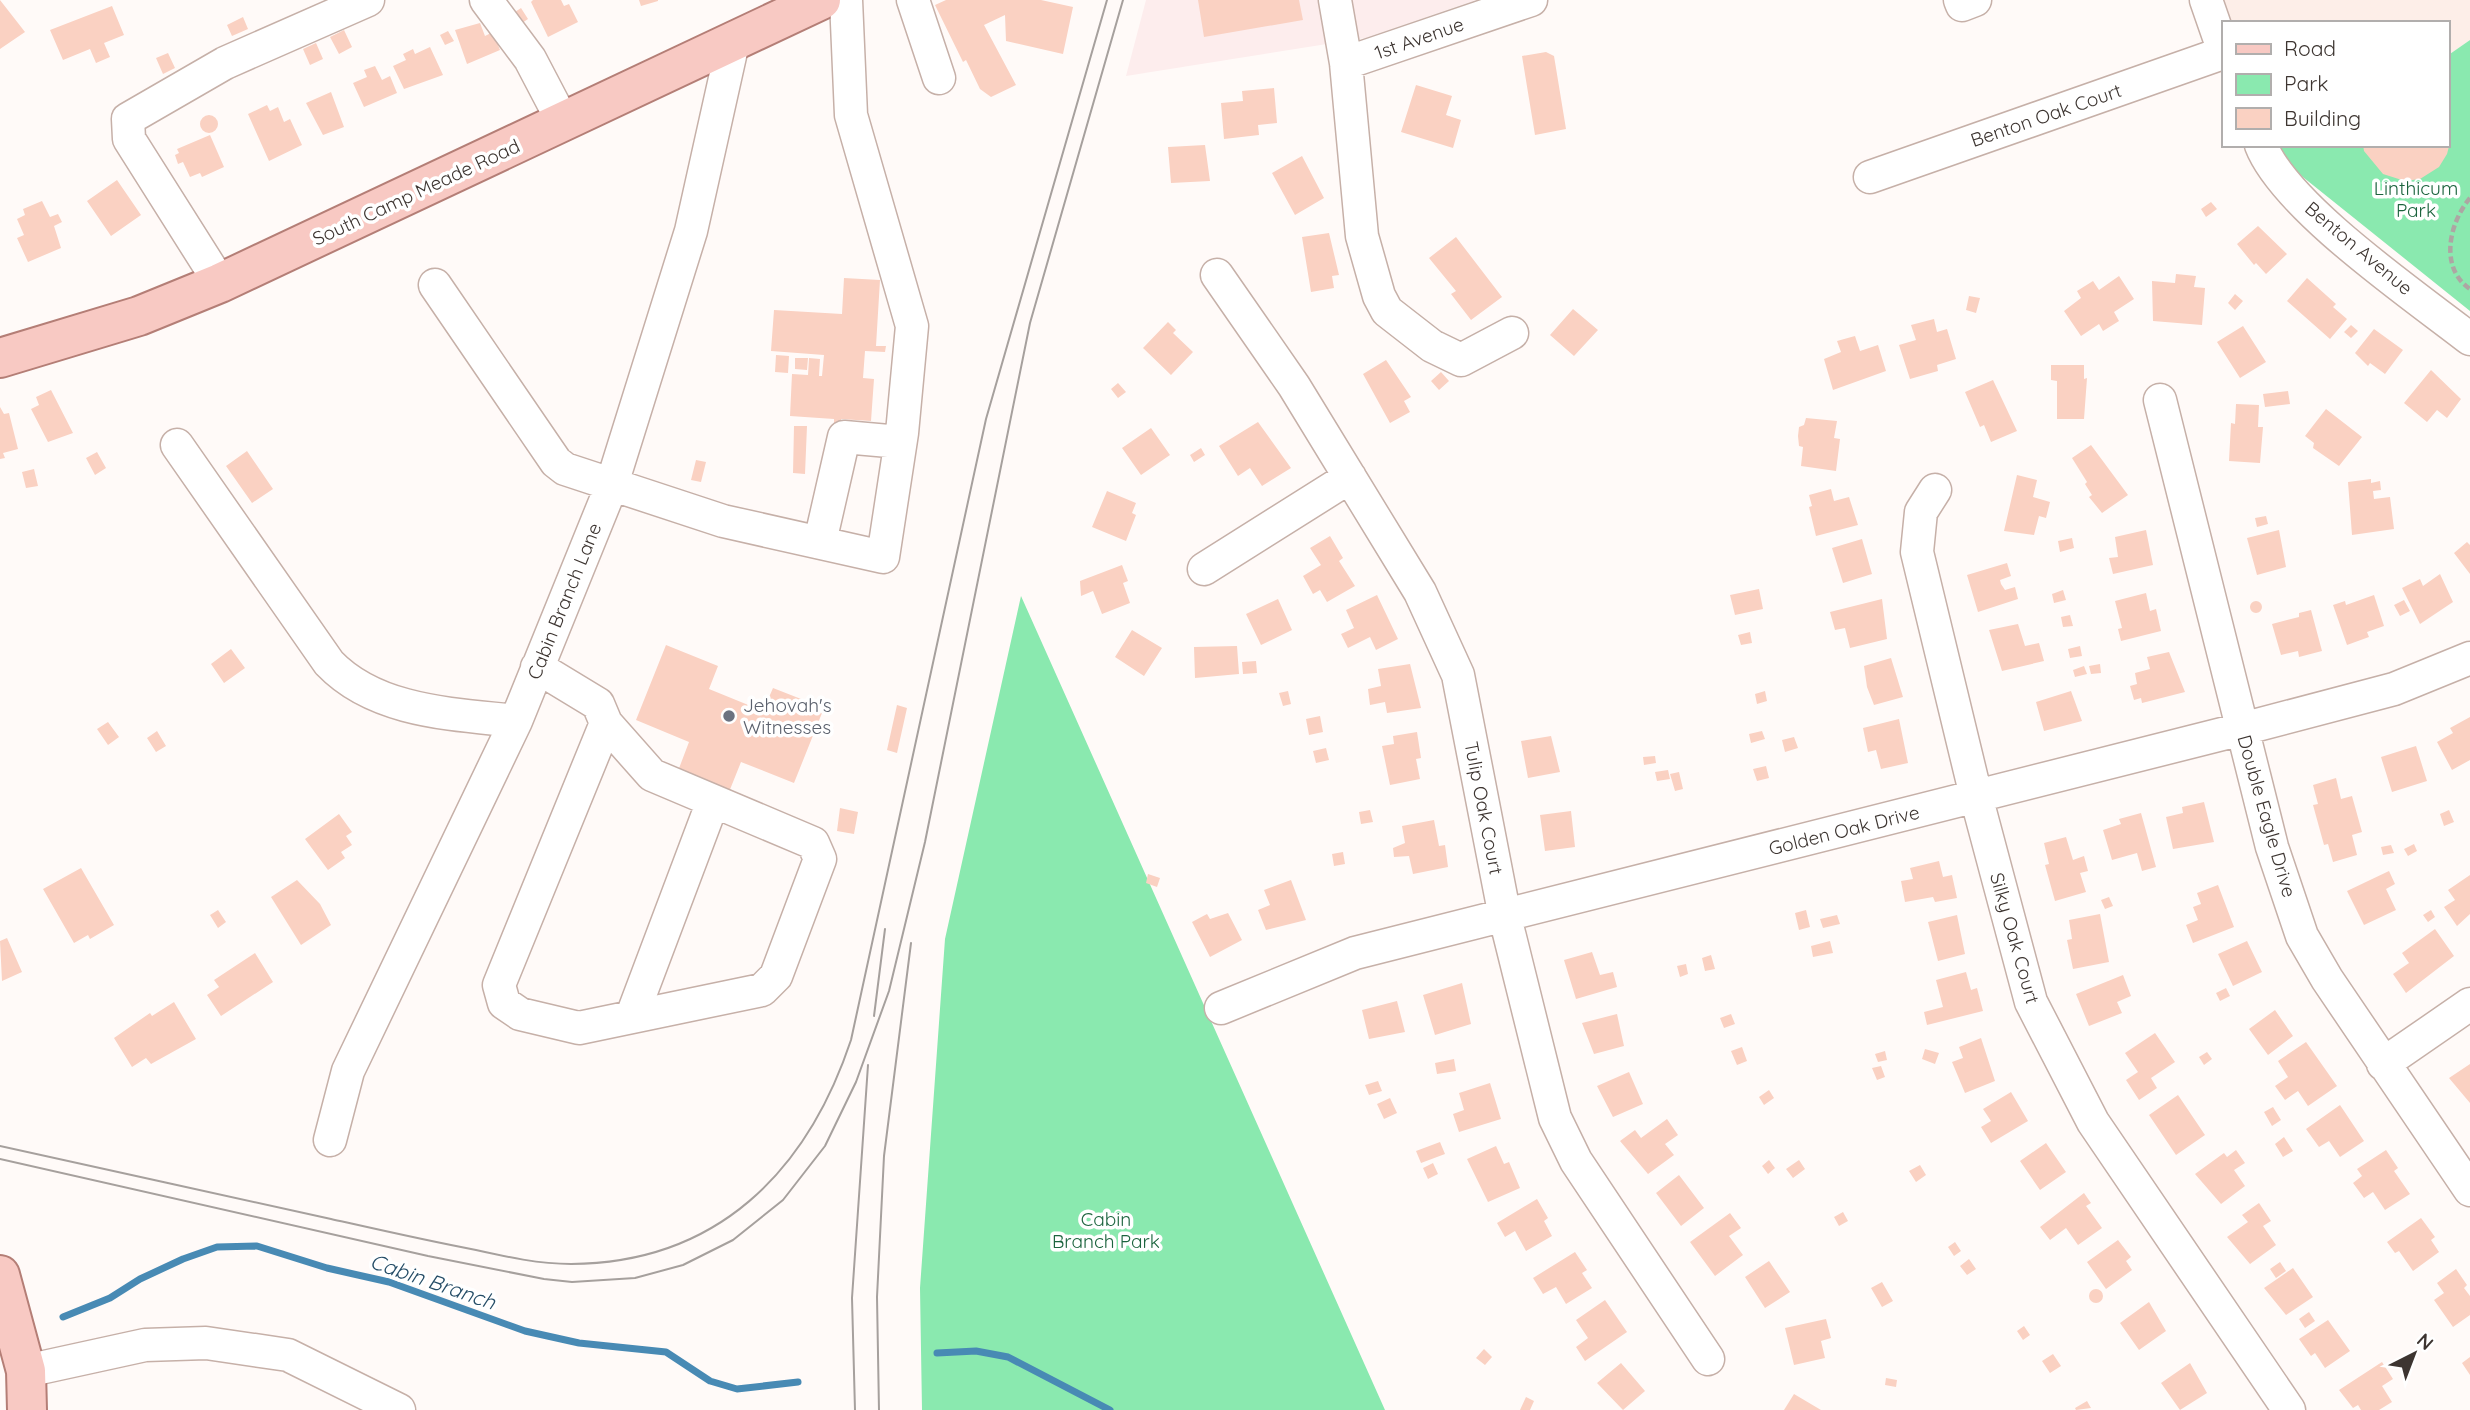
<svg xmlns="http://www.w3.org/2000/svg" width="2470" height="1410" font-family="Quicksand,sans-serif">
	<rect width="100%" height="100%" fill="#fffaf8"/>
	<path fill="#fdeded" d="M1146 0H1476L1365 38 1126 76Z"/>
	<path fill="#fdeee8" d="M2218 0H2470V40L2447 56V23H2226Z"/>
	<path fill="#8ae9af" d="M2470 40V311L2273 153 2283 145H2447V56Z
		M1021 596 1385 1410H922L920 1288 945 939Z"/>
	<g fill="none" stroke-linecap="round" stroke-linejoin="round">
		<path stroke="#488ab4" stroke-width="7" d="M63 1317 110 1298 140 1279 183 1259 217 1247 257 1246 327 1268 389 1282 525 1331 579 1343 666 1352 710 1381 737 1389 798 1382
			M937 1353 976 1351 1008 1357 1110 1410"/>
	</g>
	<path fill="#fad1c2" d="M0 0 25 32 0 49Z
		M533 0H561L564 6 569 4 578 22 548 37 531 2Z
		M639 0H658V1L641 6Z
		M946 0H1041L1073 7 1063 54 1006 41 1005 15 984 25 1016 85 991 97 980 89 966 60 963 62 935 5Z
		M1198 0H1299L1303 20 1204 37Z
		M112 6 124 35 104 43 110 57 96 63 90 49 63 60 50 30Z
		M521 8 528 19 519 25 512 14Z
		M243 17 248 29 232 36 227 25Z
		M480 23 485 36 493 32 500 50 467 64 455 30Z
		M344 30 352 47 339 54 330 37Z
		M448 31 454 41 445 45 440 35Z
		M316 43 323 59 310 65 303 49Z
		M430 47 443 75 404 89 393 66 406 60 403 54 413 49 415 54Z
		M1546 52 1554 56 1566 129 1535 135 1522 56Z
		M168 53 175 68 163 74 156 58Z
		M375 66 382 80 390 76 397 93 364 107 353 83 367 77 364 70Z
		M1416 85 1452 96 1446 115 1461 120 1453 148 1401 132Z
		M1274 88 1277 123 1258 125 1259 135 1224 139 1221 103 1243 101 1242 91Z
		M331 92 344 127 323 135 306 103Z
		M267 105 270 111 278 107 284 122 290 119 302 145 269 161 248 114Z
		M200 124a9 9 0 1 1 18 0a9 9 0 1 1-18 0Z
		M2448 122 2451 139 2447 154 2439 167 2420 179 2405 181 2383 174 2364 151 2363 145H2447Z
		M210 135 224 167 202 177 200 173 190 177 183 162 178 164 175 155 179 153 177 149Z
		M1205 145 1210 181 1171 183 1168 147Z
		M1302 156 1324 198 1295 215 1272 173Z
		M117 180 141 215 111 236 87 201Z
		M42 201 50 217 58 214 62 222 54 226 61 248 28 262 17 238 24 235 17 219 25 215 23 209Z
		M2211 202 2217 209 2206 217 2201 209Z
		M2258 226 2287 254 2266 274 2256 263 2254 265 2237 244Z
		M1329 233 1339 275 1332 276 1334 288 1311 292 1302 237Z
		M1456 237 1502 297 1471 320 1451 294 1456 291 1429 258Z
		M2176 274 2196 276 2194 287 2205 288 2202 325 2153 321 2152 281 2175 283Z
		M2119 276 2134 299 2114 312 2119 321 2103 331 2099 324 2081 336 2064 311 2081 298 2077 291 2093 281 2099 290Z
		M844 278 880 280 876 346H886L885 352 865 351 863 378 874 379 871 421 841 419V427H834V419L790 416 792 374 808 375 809 358 820 359 819 376H822L824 355 771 351 774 310 842 314Z
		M2307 278 2336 304 2333 307 2347 319 2330 339 2287 301Z
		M2235 294 2243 301 2235 310 2228 303Z
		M1969 296 1980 298 1976 313 1966 310Z
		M1573 309 1598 330 1574 356 1550 335Z
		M1934 319 1937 332 1947 329 1956 359 1937 365 1938 371 1910 379 1899 345 1916 340 1911 325Z
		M1168 322 1176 330 1173 333 1193 352 1171 375 1143 348Z
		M2351 325 2358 331 2351 338 2344 332Z
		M2243 326 2266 362 2240 378 2217 342Z
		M2374 329 2403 350 2385 374 2370 363 2368 366 2355 353Z
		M1855 336 1860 351 1878 345 1886 371 1833 390 1824 359 1841 352 1837 341Z
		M776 355 789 356 788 373 775 372Z
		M795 358H808L807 370 795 369Z
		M1386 360 1411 397 1404 401 1410 412 1390 423 1363 374Z
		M2051 365H2084V379L2087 378 2084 419H2057V381L2051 380Z
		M2431 370 2461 399 2447 418 2437 410 2427 422 2404 403Z
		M1441 372 1449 381 1439 390 1431 381Z
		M1993 380 2017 431 1991 442 1984 425 1980 427 1965 392Z
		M1118 383 1126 392 1118 398 1111 389Z
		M51 390 73 433 48 442 31 409 39 405 36 397Z
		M2288 391 2290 404 2265 407 2263 394Z
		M2236 404 2259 405 2258 427H2263L2260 463 2229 461 2231 423 2235 424Z
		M0 407 4 414 9 413 18 449 3 453 5 458 0 459Z
		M2326 409 2362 437 2339 466 2313 448 2314 443 2305 436Z
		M1806 418 1837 421 1834 438 1840 439 1836 471 1801 466 1803 447 1799 446 1798 436 1799 427 1804 425Z
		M1258 422 1291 468 1262 486 1250 468 1238 476 1219 446Z
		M794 426H807L805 474 793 473Z
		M1151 428 1170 455 1141 475 1122 448Z
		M2091 445 2128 495 2102 513 2089 497 2092 495 2085 484 2087 482 2072 458Z
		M1201 448 1205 455 1194 462 1190 455Z
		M247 451 273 489 252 503 226 466Z
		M97 452 106 468 95 475 86 458Z
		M696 460 706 462 701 482 691 480Z
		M34 469 38 486 26 488 22 472Z
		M2017 475 2037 480 2033 497 2050 502 2046 518 2039 516 2034 535 2004 531Z
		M2371 479V483L2380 481 2381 490 2373 491 2374 499 2390 497 2394 529 2352 535 2348 482Z
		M1831 489 1834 501 1849 497 1858 525 1816 536 1809 507 1812 506 1809 495Z
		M1107 491 1136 503 1132 513 1136 515 1126 541 1092 527Z
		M2266 516 2268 524 2257 527 2255 518Z
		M2146 530 2153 565 2113 574 2109 558 2118 557 2115 537Z
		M2279 530 2286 567 2257 575 2247 538Z
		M1330 536 1343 558 1339 561 1355 586 1327 602 1320 590 1313 594 1303 576 1321 565 1310 548Z
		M2072 538 2074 548 2060 552 2058 541Z
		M1862 539 1872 574 1843 583 1832 548Z
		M2467 542 2470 545V574L2454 553Z
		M2007 563 2011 576 2000 580 2001 584 2005 590 2015 587 2018 599 1978 612 1967 575Z
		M1122 565 1128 581 1123 583 1130 603 1102 614 1093 591 1081 596 1080 581Z
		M2440 574 2453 602 2420 624 2402 588 2420 579 2423 586Z
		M1759 589 1763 609 1735 615 1730 595Z
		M2063 590 2066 600 2054 603 2052 594Z
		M2146 593 2150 611 2156 609 2161 631 2121 641 2118 629 2122 628 2115 601Z
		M1377 595 1398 639 1376 650 1370 637 1348 648 1341 634 1354 628 1346 610Z
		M2374 595 2384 626 2367 632 2369 637 2347 645 2333 605 2345 601 2346 605Z
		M1278 599 1292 630 1261 645 1246 614Z
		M1882 599 1887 639 1850 648 1845 628 1835 630 1830 612Z
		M2404 600 2410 611 2400 616 2394 605Z
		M2250 607a6 6 0 1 1 12 0a6 6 0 1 1-12 0Z
		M2311 610 2322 651 2299 657 2298 651 2281 655 2272 624 2299 617V613Z
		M2070 615 2073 626 2063 627 2061 617Z
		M2018 624 2025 646 2039 643 2044 661 2002 671 1989 630Z
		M1132 630 1162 648 1144 676 1115 657Z
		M1750 632 1752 643 1741 645 1738 635Z
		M666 645 718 666 709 689 763 711 773 688 824 708 794 783 741 762 729 792 678 771 689 742 636 720Z
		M1237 646 1239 674 1195 678 1194 647Z
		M2080 646 2082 656 2070 658 2068 649Z
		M231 649 245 668 224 683 211 664Z
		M2169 652 2185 692 2142 703 2141 698 2134 700 2130 686 2137 684 2135 673 2150 669 2147 657Z
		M1891 658 1903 697 1874 705 1867 687 1864 666Z
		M1256 661 1257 673 1243 674 1242 662Z
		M1410 664 1421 708 1387 713 1385 702 1370 705 1368 689 1381 686 1378 669Z
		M2100 664 2101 673 2091 674 2089 666Z
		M2084 666 2087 674 2075 677 2073 670Z
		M1288 691 1291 704 1283 706 1279 693Z
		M1765 691 1767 701 1757 704 1755 694Z
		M2071 691 2082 721 2044 731 2036 702Z
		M897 705 907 708 897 753 887 750Z
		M1320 716 1323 732 1309 735 1306 719Z
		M2470 717V760L2452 770 2437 742 2453 733 2450 728Z
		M1899 719 1908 763 1881 769 1876 750 1868 752 1863 728Z
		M108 722 119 737 108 745 97 729Z
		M157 731 166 746 156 752 147 738Z
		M1762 731 1765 739 1751 743 1749 734Z
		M1417 732 1421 758 1416 759 1420 779 1390 785 1382 746 1394 744 1393 736Z
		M1551 736 1560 772 1528 778 1521 741Z
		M1794 737 1798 748 1785 752 1782 740Z
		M2416 746 2427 781 2392 792 2381 757Z
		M1326 748 1329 760 1316 763 1313 751Z
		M1655 756 1656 763 1644 765 1643 757Z
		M1766 766 1769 778 1757 781 1753 769Z
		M1668 770 1670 779 1657 781 1655 772Z
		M1679 772 1683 789 1675 791 1670 774Z
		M2336 778 2341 799 2352 796 2362 832 2352 835 2357 855 2333 862 2328 844 2324 845 2313 805 2318 804 2313 785Z
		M2204 802 2214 842 2173 849 2166 817 2183 813 2182 807Z
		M840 808 858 812 854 834 837 831Z
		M1370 810 1373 822 1361 824 1359 812Z
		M2449 810 2454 822 2444 826 2440 814Z
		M1571 811 1575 847 1545 851 1540 815Z
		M2141 813 2156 867 2142 871 2137 853 2112 860 2103 830 2121 824 2119 819Z
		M339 814 352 832 346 836 352 845 341 852 345 858 328 870 305 839Z
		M1434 820 1439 846 1445 845 1448 867 1413 874 1409 856 1394 857 1393 848 1405 843 1402 826Z
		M2066 837 2073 860 2084 856 2088 871 2080 873 2086 892 2055 901 2045 865 2049 864 2044 843Z
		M2414 844 2417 851 2408 856 2404 849Z
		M2391 845 2394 853 2383 855 2381 847Z
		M1343 852 1345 864 1334 866 1332 854Z
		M1939 861 1943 877 1952 875 1957 898 1935 902 1933 897 1905 902 1901 881 1913 879 1910 868Z
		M81 868 114 925 90 939 88 935 74 943 43 889Z
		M2389 871 2395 884 2386 889 2396 910 2364 925 2347 891Z
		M1148 874 1160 878 1157 887 1146 883Z
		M2470 875V914L2457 926 2444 907 2455 900 2448 890Z
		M297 880 320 904 331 925 301 945 271 897Z
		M1291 880 1306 920 1266 930 1258 910 1270 905 1264 890Z
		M2218 885 2234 927 2193 943 2186 925 2198 920 2193 907 2201 904 2197 893Z
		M2109 897 2113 906 2105 909 2101 900Z
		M218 910 226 922 218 928 210 915Z
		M1806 910 1810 927 1799 930 1795 913Z
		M2431 910 2435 917 2428 922 2423 915Z
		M1228 913 1242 940 1210 957 1192 922 1207 914 1210 919Z
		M2100 914 2109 962 2073 969 2067 940 2072 939 2069 920Z
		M1837 915 1840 924 1823 928 1820 919Z
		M1957 915 1965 954 1938 961 1928 922Z
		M2435 929 2454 956 2406 993 2393 974 2409 963 2402 953Z
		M7 938 22 972 2 981 0 941Z
		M1830 941 1833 953 1813 957 1811 946Z
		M2247 941 2262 972 2233 986 2218 954Z
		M1592 952 1600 975 1613 972 1617 987 1576 999 1564 960Z
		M255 953 273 982 221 1016 207 995 219 987 214 980Z
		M1711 955 1715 969 1705 971 1702 958Z
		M1686 964 1688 974 1680 977 1677 966Z
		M1966 972 1971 990 1977 988 1983 1011 1927 1025 1924 1012 1943 1007 1936 980Z
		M2123 975 2131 996 2117 1002 2122 1013 2089 1026 2076 994Z
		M1462 983 1471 1024 1435 1035 1423 995Z
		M2226 988 2230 996 2220 1001 2216 993Z
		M1397 1001 1405 1032 1369 1039 1362 1010Z
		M174 1002 196 1039 151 1064 146 1058 132 1067 114 1038 150 1013 152 1016Z
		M2275 1010 2293 1036 2268 1055 2249 1029Z
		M1617 1014 1624 1046 1594 1054 1582 1023Z
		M1731 1014 1735 1024 1724 1028 1720 1018Z
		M2155 1033 2175 1062 2151 1078 2157 1088 2139 1100 2126 1080 2138 1072 2125 1053Z
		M1981 1038 1995 1081 1965 1093 1952 1062 1963 1058 1959 1047Z
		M2306 1042 2337 1086 2308 1106 2298 1091 2285 1100 2275 1086 2288 1077 2278 1061Z
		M1742 1047 1747 1061 1737 1065 1731 1051Z
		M1925 1049 1939 1053 1935 1064 1922 1059Z
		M1885 1051 1887 1060 1878 1062 1875 1054Z
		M2207 1052 2212 1059 2204 1065 2199 1057Z
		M1454 1059 1456 1071 1437 1074 1435 1063Z
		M2470 1064V1103L2449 1078Z
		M1881 1066 1885 1077 1877 1080 1872 1068Z
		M1629 1072 1643 1104 1613 1117 1597 1086Z
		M1378 1081 1382 1091 1369 1095 1365 1085Z
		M1490 1083 1501 1119 1459 1132 1453 1114 1464 1110 1459 1093Z
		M1769 1090 1774 1098 1764 1105 1759 1097Z
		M2011 1092 2028 1121 1991 1143 1981 1127 1991 1121 1983 1109Z
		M2178 1095 2205 1135 2176 1155 2149 1115Z
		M1390 1098 1397 1113 1384 1119 1377 1104Z
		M2340 1105 2364 1141 2340 1157 2329 1141 2319 1147 2306 1129Z
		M2273 1107 2281 1120 2272 1126 2264 1112Z
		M1667 1119 1678 1135 1665 1144 1674 1155 1648 1174 1620 1141 1635 1130 1641 1138Z
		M2284 1137 2293 1151 2283 1157 2275 1144Z
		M1440 1142 1445 1154 1421 1163 1416 1151Z
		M2046 1143 2066 1172 2040 1190 2020 1161Z
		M1496 1146 1504 1164 1509 1162 1520 1188 1488 1202 1467 1159Z
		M2236 1150 2245 1163 2234 1170 2245 1186 2221 1204 2195 1174 2224 1153 2227 1157Z
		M2386 1150 2398 1168 2394 1171 2410 1194 2385 1210 2373 1192 2364 1198 2353 1183 2362 1176 2357 1169Z
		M1769 1160 1775 1168 1768 1174 1762 1166Z
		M1799 1160 1805 1169 1793 1178 1786 1169Z
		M1433 1163 1438 1174 1428 1179 1423 1168Z
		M1920 1165 1926 1175 1916 1182 1909 1171Z
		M1679 1175 1704 1208 1681 1226 1656 1193Z
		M2084 1193 2091 1203 2086 1206 2102 1228 2078 1245 2066 1228 2050 1240 2040 1227Z
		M1537 1199 1548 1218 1544 1221 1552 1236 1526 1251 1515 1231 1505 1237 1497 1223Z
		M2259 1203 2271 1221 2263 1226 2276 1245 2250 1264 2227 1237 2248 1222 2242 1215Z
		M1843 1212 1848 1221 1839 1226 1834 1217Z
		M1730 1213 1741 1228 1729 1236 1743 1255 1715 1276 1690 1242Z
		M2421 1218 2435 1237 2431 1240 2439 1252 2413 1271 2399 1251 2395 1253 2387 1242Z
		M2118 1240 2131 1257 2126 1261 2132 1270 2106 1289 2087 1262Z
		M1955 1242 1961 1251 1954 1256 1948 1247Z
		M1575 1252 1587 1270 1582 1273 1592 1288 1566 1304 1556 1287 1543 1294 1533 1278Z
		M1969 1259 1976 1269 1967 1275 1960 1266Z
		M1769 1261 1790 1292 1765 1308 1745 1277Z
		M2280 1262 2286 1271 2276 1278 2270 1269Z
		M2293 1268 2313 1297 2286 1315 2264 1288Z
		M2456 1269 2467 1285 2464 1288 2470 1296V1315L2453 1327 2434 1300 2444 1293 2437 1283Z
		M1882 1282 1893 1301 1882 1307 1871 1288Z
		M2089 1296a7 7 0 1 1 14 0a7 7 0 1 1-14 0Z
		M1605 1300 1627 1332 1585 1361 1576 1347 1588 1338 1576 1320Z
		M2149 1302 2166 1331 2139 1350 2120 1323Z
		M2309 1312 2315 1321 2305 1328 2299 1319Z
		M1826 1319 1831 1338 1821 1341 1825 1358 1794 1365 1785 1328Z
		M2328 1320 2350 1351 2325 1368 2315 1353 2311 1356 2299 1339Z
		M2024 1326 2030 1335 2023 1340 2017 1331Z
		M1484 1349 1492 1357 1485 1365 1476 1358Z
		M2053 1354 2061 1366 2050 1373 2042 1361Z
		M2470 1357V1375L2462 1363Z
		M2382 1362 2393 1379 2382 1386 2392 1402 2379 1410H2361L2358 1405 2353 1408 2339 1390Z
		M1621 1363 1645 1391 1623 1410 1597 1383Z
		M2190 1363 2207 1393 2180 1410 2161 1383Z
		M1886 1378 1897 1380 1896 1387 1885 1385Z
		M1794 1394 1821 1410H1784Z
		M1526 1397 1534 1401 1530 1410H1520Z
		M2087 1401 2091 1408 2076 1410 2075 1408Z"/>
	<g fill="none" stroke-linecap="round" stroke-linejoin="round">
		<defs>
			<path id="minor" d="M486 0 530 59 563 122
				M913 0 939 78
				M1335 0 1346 63 1362 236 1379 296 1387 311 1432 346 1461 360 1512 333
				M1960 0 1962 5 1975 0
				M2206 0 2223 49
				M1346 63 1531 0
				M2261 145C2285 207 2415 296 2470 339
				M1870 177 2223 53
				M1217 275 1294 386 1420 592 1458 675 1505 917 1555 1118 1576 1161 1708 1359
				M220 283 129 139 128 119 225 63 368 0
				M435 285 556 462 565 469 723 521 883 557 902 433 912 326 851 115 846 0
				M2160 400 2272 847 2302 936 2327 979 2470 1190
				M177 445 329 663C376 712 452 714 516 721
				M1935 490 1921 512 1917 552 1976 796 2031 1002 2093 1122 2289 1410
				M820 542 844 437 900 442
				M1204 569 1350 477
				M537 667 598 704 606 723 499 985 504 1003 520 1014 579 1028 762 990 776 976 820 859 813 843 652 775 606 723
				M1221 1008 1355 953 2242 729 2394 689 2470 658
				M632 1016 713 801
				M2383 1064 2470 1004
				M330 1140 348 1071 516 721 611 487 691 231 734 38
				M26 1371 145 1345 206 1343 288 1355 399 1410"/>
			<path id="major" d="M0 358 139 316 220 283 821 0
				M0 1275 26 1371 27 1410"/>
		</defs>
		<use href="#minor" stroke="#c6b0a8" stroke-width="35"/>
		<use href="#major" stroke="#b47e76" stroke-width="42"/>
		<path stroke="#ada6a3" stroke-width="4.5" stroke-dasharray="7 3.5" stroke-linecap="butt" d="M2470 198C2449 223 2439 268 2470 289"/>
		<use href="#minor" stroke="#fff" stroke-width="32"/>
		<use href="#major" stroke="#f8c9c3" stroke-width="38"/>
		<path stroke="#a6a09d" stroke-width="2" d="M874 1016 885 929
			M0 1146C110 1170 221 1195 331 1219 380 1230 428 1241 476 1250 507 1257 539 1264 571 1264 717 1263 807 1172 851 1040L986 419 1107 0
			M0 1159 428 1256 544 1279 572 1282 635 1278 683 1265 733 1240 783 1200 825 1146 856 1082 889 991 925 842 1030 323 1123 0
			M855 1410 852 1298 868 1065
			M879 1410 877 1297 884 1156 911 943"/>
	</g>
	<circle fill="#6b7280" stroke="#fff" stroke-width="2.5" cx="729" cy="716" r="7"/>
	<g text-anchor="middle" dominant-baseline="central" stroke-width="7" stroke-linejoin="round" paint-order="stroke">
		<g font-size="19" fill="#3d3531" stroke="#fff">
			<text transform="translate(1419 38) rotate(-19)">1st Avenue</text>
			<text transform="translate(2046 115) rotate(-19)">Benton Oak Court</text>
			<text transform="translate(416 192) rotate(-25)">South Camp Meade Road</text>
			<text transform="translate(2359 248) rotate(40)">Benton Avenue</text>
			<text transform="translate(564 601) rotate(-68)">Cabin Branch Lane</text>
			<text transform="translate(1484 808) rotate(79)">Tulip Oak Court</text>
			<text transform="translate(2267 816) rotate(74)">Double Eagle Drive</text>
			<text transform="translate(1844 830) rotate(-14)">Golden Oak Drive</text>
			<text transform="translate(2015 938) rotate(74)">Silky Oak Court</text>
		</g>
		<g font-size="19" fill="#1c643e" stroke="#fff">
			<text x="2416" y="188">Linthicum<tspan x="2416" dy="22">Park</tspan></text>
			<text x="1106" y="1219">Cabin<tspan x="1106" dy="22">Branch Park</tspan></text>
		</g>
		<g font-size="19" fill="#5b616d" stroke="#fff" text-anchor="start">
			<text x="743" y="705">Jehovah's<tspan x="743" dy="22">Witnesses</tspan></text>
		</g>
		<g font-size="21" font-style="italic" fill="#254d67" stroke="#fff">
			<text transform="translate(433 1281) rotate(19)">Cabin Branch</text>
		</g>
	</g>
	<rect x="2222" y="21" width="228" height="126" fill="#ffffff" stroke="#b1aead" stroke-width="2"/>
	<rect x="2236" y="44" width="35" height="10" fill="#f8c9c3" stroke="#b1aead" stroke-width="2"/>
	<text x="2284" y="56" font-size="21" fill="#3d3531">Road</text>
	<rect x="2236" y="74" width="35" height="21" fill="#8ae9af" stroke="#b1aead" stroke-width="2"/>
	<text x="2284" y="91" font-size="21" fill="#3d3531">Park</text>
	<rect x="2236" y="108" width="35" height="21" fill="#fad1c2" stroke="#b1aead" stroke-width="2"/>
	<text x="2284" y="126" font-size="21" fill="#3d3531">Building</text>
	<g transform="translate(2414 1354) rotate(42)" stroke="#ffffff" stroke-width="5" paint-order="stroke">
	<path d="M0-5L12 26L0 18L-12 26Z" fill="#3d3531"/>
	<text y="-10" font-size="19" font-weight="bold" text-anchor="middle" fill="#3d3531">N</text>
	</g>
</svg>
